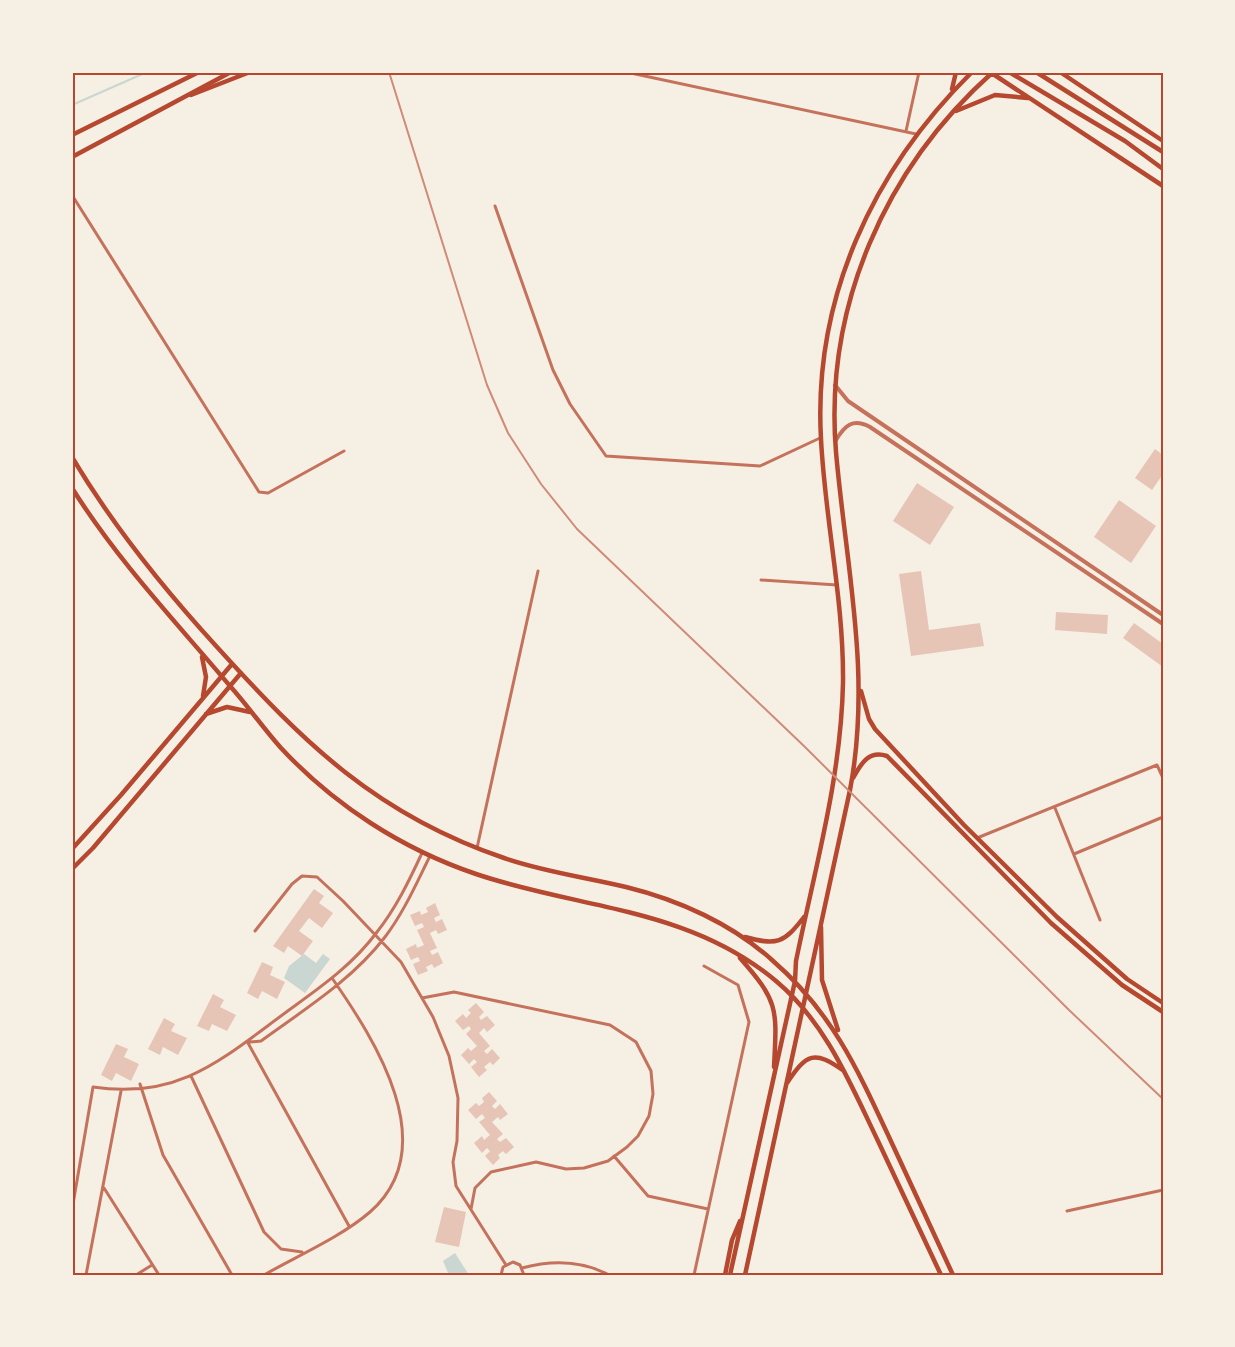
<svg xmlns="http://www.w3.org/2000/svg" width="1235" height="1347" font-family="'PT Serif',serif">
	<rect width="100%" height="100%" fill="#f6efe4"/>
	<path fill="#c9d6d2" d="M304 954 316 963 323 954 330 959 305 993 284 978 289 966Z
		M455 1253 469 1275H449L443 1261Z"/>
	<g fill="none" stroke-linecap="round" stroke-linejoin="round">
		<path stroke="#c9d6d2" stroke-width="2" d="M72 105 147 72"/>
	</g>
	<path fill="#e6c5b7" d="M1155 449 1163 455V474L1152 490 1135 478Z
		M917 483 954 507 930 545 893 521Z
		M1119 500 1156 526 1131 563 1094 537Z
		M921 571 929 630 980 623 984 646 911 656 899 574Z
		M1056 612 1108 615 1107 634 1055 630Z
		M1134 623 1163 644V667L1123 638Z
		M314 889 324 896 319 903 333 913 322 928 309 918 299 931 313 941 302 956 288 946 284 953 273 946Z
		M435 903 440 915 434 918 436 922 442 919 447 930 438 934 436 930 430 933 437 948 430 951 432 955 438 952 443 963 434 968 432 964 426 967 428 971 418 975 413 964 420 961 418 957 411 960 406 949 416 944 417 948 424 945 417 930 424 927 422 923 415 926 410 915 420 911 421 915 428 912 426 908Z
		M262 962 273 967 270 975 285 982 277 999 262 991 258 999 247 993Z
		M213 994 224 1000 220 1007 236 1015 227 1031 212 1024 209 1031 197 1026Z
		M476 1003 484 1012 479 1017 481 1020 487 1016 495 1025 487 1032 484 1028 479 1033 490 1046 484 1051 487 1054 492 1049 500 1058 493 1065 490 1062 484 1067 487 1070 479 1077 471 1067 477 1062 474 1059 469 1064 461 1055 468 1048 471 1051 477 1046 466 1034 471 1029 469 1026 463 1030 455 1021 463 1014 466 1018 471 1013 468 1010Z
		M164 1018 175 1024 171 1031 187 1038 178 1055 163 1047 160 1055 148 1049Z
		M116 1044 128 1049 124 1057 139 1064 131 1081 116 1073 112 1081 101 1075Z
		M489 1092 497 1101 492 1106 495 1109 500 1104 508 1114 500 1120 498 1117 492 1122 503 1134 497 1139 500 1142 506 1138 514 1147 506 1154 503 1151 498 1155 500 1158 493 1165 485 1156 490 1151 487 1148 482 1153 474 1143 482 1136 484 1140 490 1135 479 1122 485 1118 482 1114 476 1119 468 1110 476 1103 479 1106 484 1102 482 1098Z
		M444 1207 466 1212 459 1247 435 1242Z"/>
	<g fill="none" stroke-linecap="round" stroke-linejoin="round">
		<path stroke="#c5725c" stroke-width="3" d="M626 72 916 134
			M906 131 919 72
			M72 195 259 492 268 493 344 451
			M495 206 553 370 570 404 606 456 760 466 820 438
			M761 580 837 585
			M1055 808 1100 920
			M977 838 1157 765 1163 778
			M477 848 538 571
			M1074 854 1163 817
			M255 931 292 884 302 876 317 877 343 901 401 962 433 1017 449 1056 458 1098 457 1141 453 1162 456 1186 506 1265
			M422 998 454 992 610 1025 636 1042 651 1071 653 1094 649 1116 638 1136 627 1147 608 1161 584 1168 566 1169 536 1162 491 1172 475 1188 471 1209
			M250 1042 261 1041C305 1009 352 980 385 937 404 912 416 884 430 856
			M248 1043 349 1226
			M191 1076 264 1232 281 1249 302 1252
			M140 1084 163 1155 232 1275
			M614 1156 648 1196 708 1209
			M104 1188 159 1275
			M72 1210 93 1087C178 1100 221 1060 285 1013 318 989 352 966 377 932 396 908 409 881 422 853
			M1067 1211 1163 1190
			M522 1268C552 1260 581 1260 609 1275
			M86 1275 121 1091
			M136 1275 152 1265
			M264 1275C297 1256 341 1237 370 1212 444 1147 375 1040 332 978
			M501 1275 503 1267 513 1262 520 1265 524 1275
			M694 1275 749 1022 738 985 704 966"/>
		<path stroke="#c5725c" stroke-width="4" d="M835 385 848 401 1163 615
			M836 440C845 425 853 418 870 427L1163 624"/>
		<path stroke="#b5482f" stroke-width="4.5" d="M191 95 250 72
			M861 691 869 719 875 729 964 825 1057 917 1127 979 1163 1003
			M853 778C861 764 868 750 887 756L1051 923 1122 985 1163 1012"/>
		<path stroke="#b5482f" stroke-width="4.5" d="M990 72 1163 186
			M1009 72 1125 141 1163 169
			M1036 72 1163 152
			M1060 72 1163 141
			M952 89 956 72
			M956 111 995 95 1028 98
			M72 135 199 72
			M72 157 231 72
			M72 457C113 526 163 588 217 647 305 744 377 815 504 858 544 872 585 877 626 887 679 900 732 924 772 960 831 1011 857 1068 889 1137 910 1183 932 1229 953 1275
			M72 488C118 561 175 621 230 686 248 706 263 728 281 748 334 805 402 849 476 874 579 909 688 907 776 981 826 1023 850 1083 878 1141 899 1186 920 1230 941 1275
			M202 657 206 677 203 696
			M206 714 227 707 250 712
			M72 849 121 795 232 664
			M72 869 93 848 241 673
			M821 927 822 980 838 1030
			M745 937C777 946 784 943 804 917
			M740 958C779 1002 777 1009 774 1067
			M787 1083C807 1053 814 1050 844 1071
			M725 1275 732 1240 740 1221
			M730 1275 795 981 796 961C815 868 841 778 843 683 844 601 825 520 821 439 813 298 873 170 972 72
			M745 1275 850 790C872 675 846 567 836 452 824 307 885 168 993 72"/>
		<path stroke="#cf8b77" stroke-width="2" d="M389 72 487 385 508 433 541 484 577 529 805 747 1069 1010 1163 1099"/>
	</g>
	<rect width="1235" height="1347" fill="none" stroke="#f6efe4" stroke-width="147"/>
	<rect x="74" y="74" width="1088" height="1200" fill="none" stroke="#b5482f" stroke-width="2"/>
</svg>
